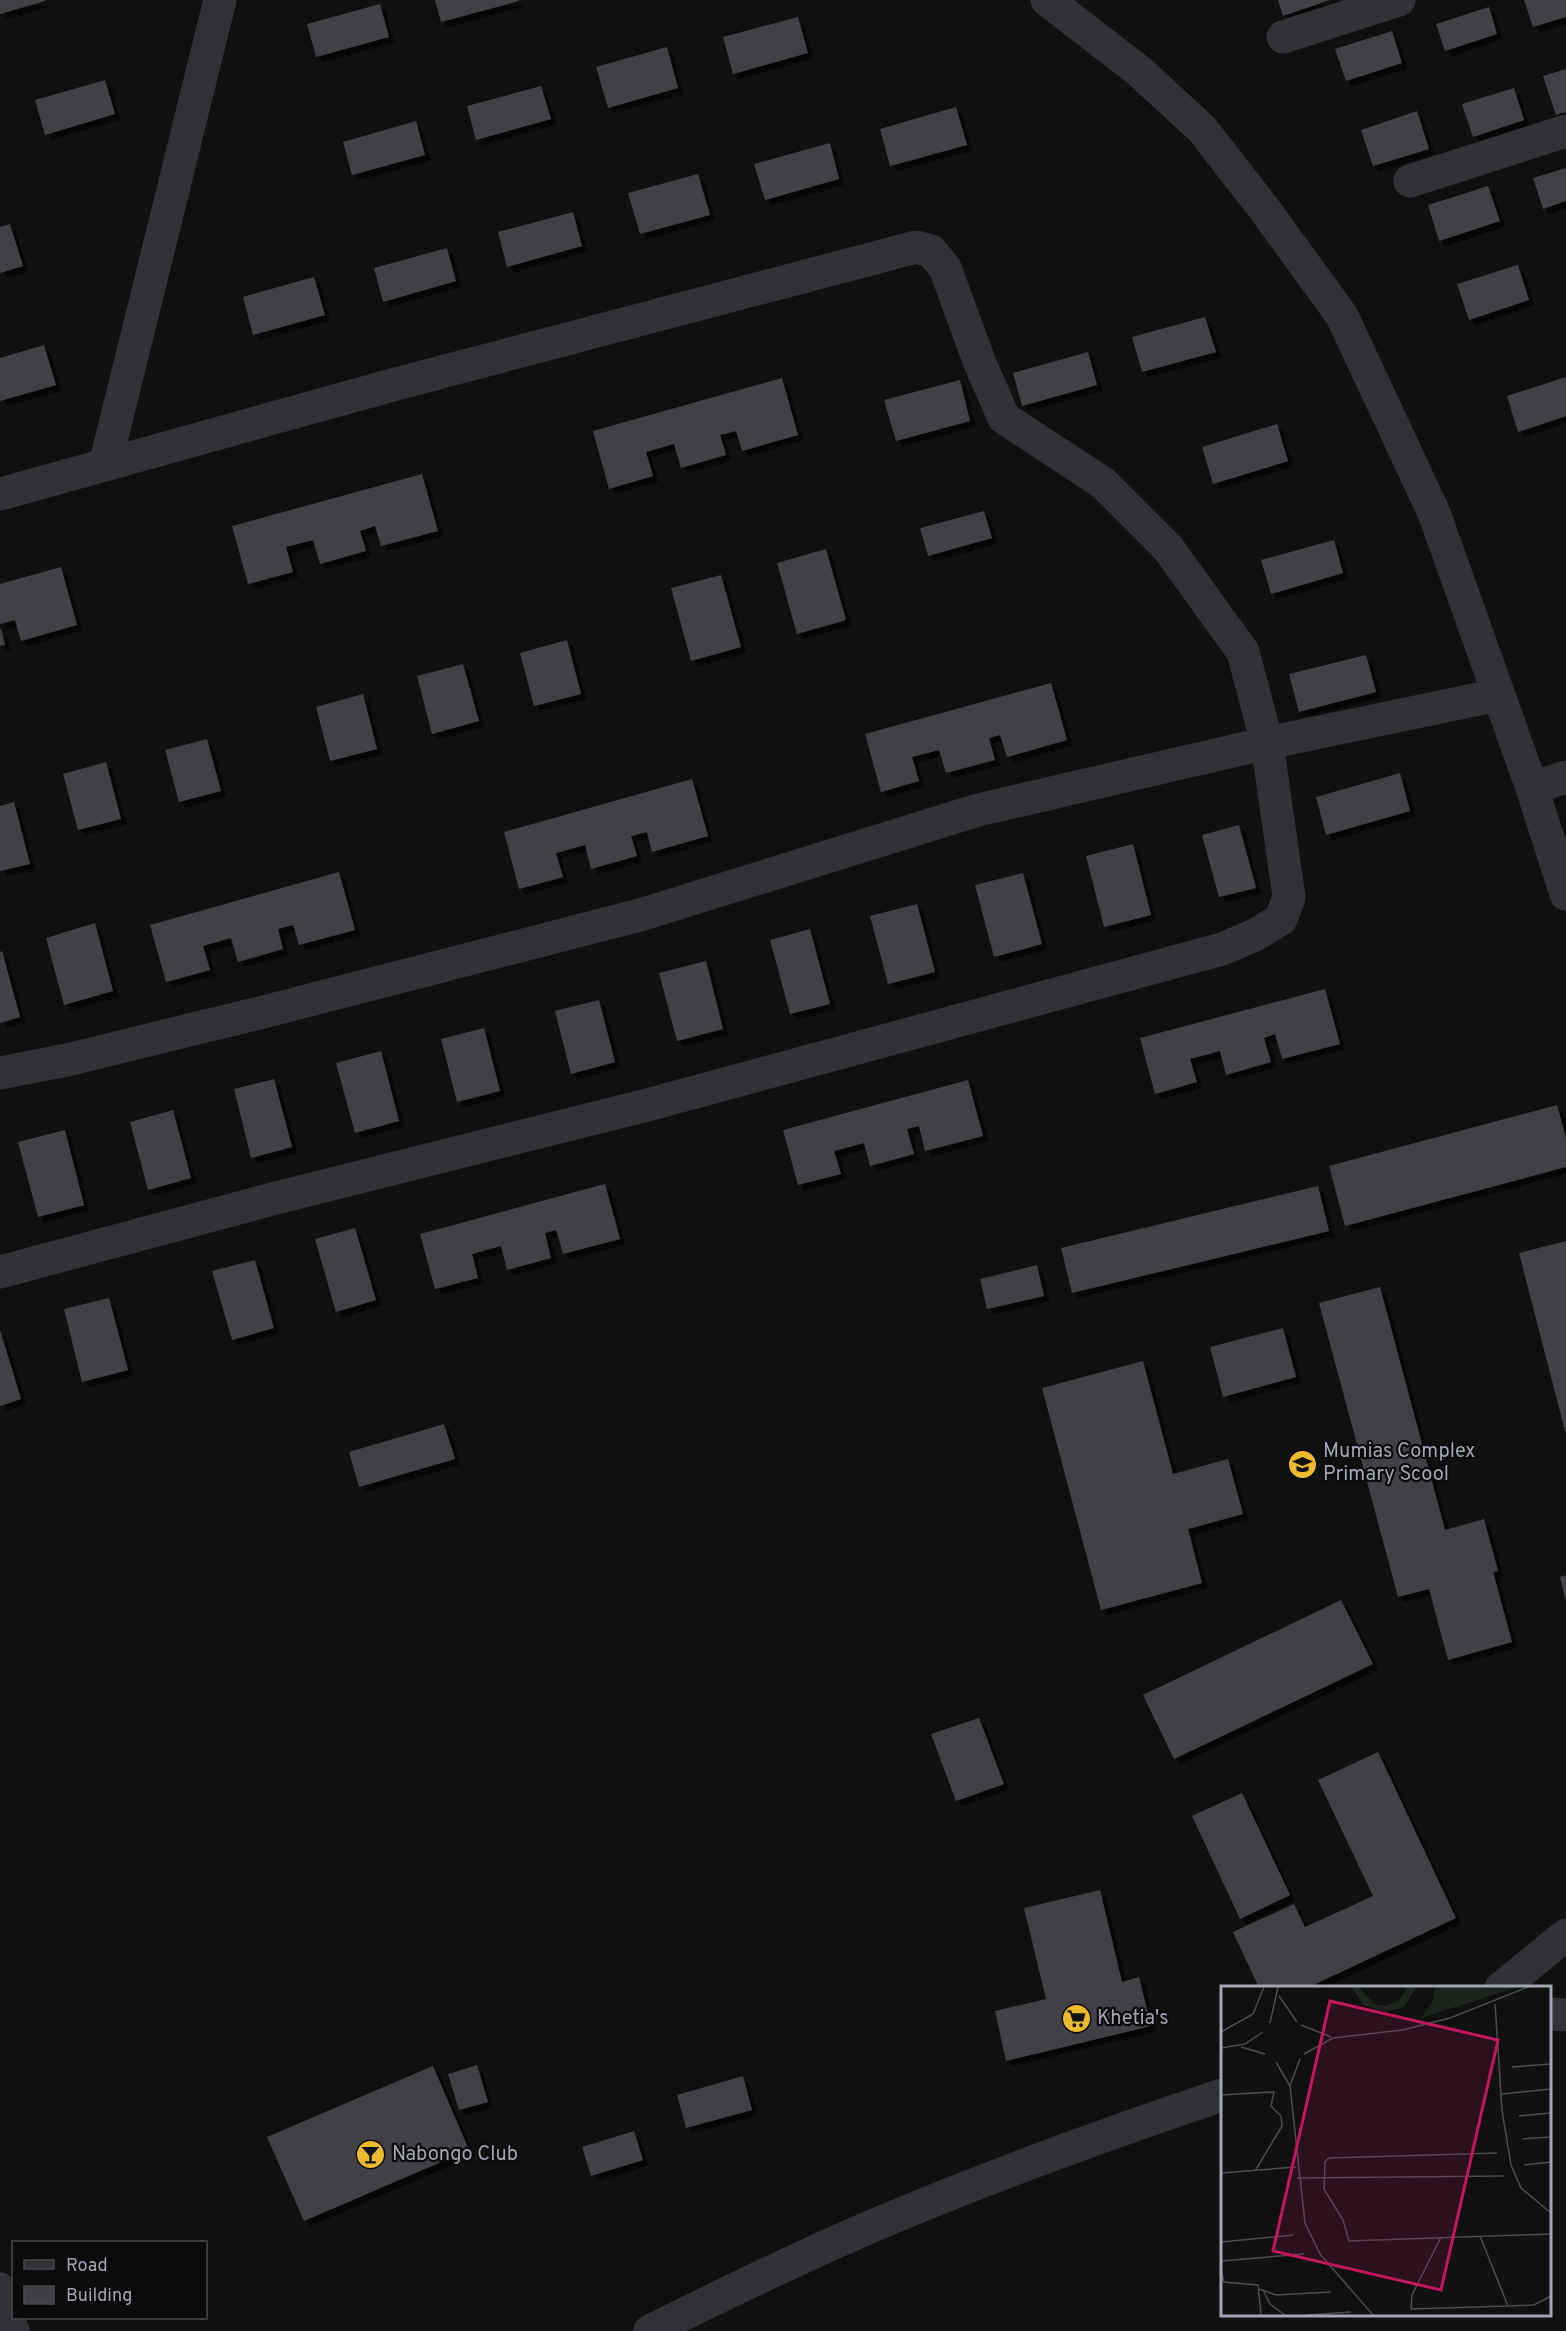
<svg xmlns="http://www.w3.org/2000/svg" width="1566" height="2331" font-family="Overpass,sans-serif">
	<defs>
		<filter id="shadow"><feDropShadow dx="5.5" dy="5.5" stdDeviation="0" flood-color="#0009"/></filter>
	</defs>
	<rect width="100%" height="100%" fill="#101011"/>
	<path fill="#3f4044" filter="url(#shadow)" d="M0 0H45V1L0 14Z
		M435 0H519V1L441 22Z
		M1278 0H1330L1283 16Z
		M1524 0H1566V17L1533 27Z
		M380 4 389 37 316 57 307 24Z
		M1489 7 1497 34 1445 51 1436 24Z
		M798 17 808 53 733 74 723 37Z
		M1392 31 1402 63 1346 81 1335 49Z
		M667 47 678 88 608 108 596 67Z
		M1566 69V112L1556 115 1543 76Z
		M105 80 115 114 45 135 35 100Z
		M541 86 551 119 476 140 467 106Z
		M1514 88 1524 120 1473 137 1462 104Z
		M956 107 967 145 890 166 880 129Z
		M1417 111 1429 149 1373 166 1361 130Z
		M416 121 425 155 352 175 343 142Z
		M830 143 839 179 765 200 754 164Z
		M1566 168V201L1543 209 1533 178Z
		M698 174 710 215 640 234 628 193Z
		M1488 186 1500 221 1439 241 1428 205Z
		M573 212 582 246 507 267 498 232Z
		M10 224 23 266 0 273V227Z
		M447 248 456 281 383 302 374 268Z
		M1518 265 1529 300 1469 320 1457 284Z
		M314 277 325 315 253 335 243 297Z
		M1205 317 1216 352 1142 372 1132 337Z
		M44 345 56 385 0 401V358Z
		M1088 352 1097 385 1022 406 1013 373Z
		M1566 377V416L1518 432 1507 396Z
		M782 378 798 435 742 451 736 431 720 435 726 455 681 468 674 444 646 452 653 476 609 489 593 431Z
		M960 380 970 421 896 441 884 400Z
		M1277 424 1288 461 1213 484 1202 447Z
		M422 474 438 531 381 546 375 526 360 531 366 551 320 564 313 540 286 547 293 572 248 584 232 526Z
		M984 511 992 538 928 556 920 528Z
		M1334 540 1343 573 1271 594 1261 560Z
		M826 549 846 620 797 634 777 563Z
		M61 567 77 625 21 641 15 620 0 624V584Z
		M721 575 741 647 691 661 671 588Z
		M1 628 5 645 0 646V629Z
		M567 640 581 694 534 706 520 653Z
		M1366 655 1376 692 1299 712 1289 674Z
		M463 664 479 721 432 734 417 676Z
		M1051 683 1067 740 1007 757 1000 735 989 738 995 760 946 773 939 750 912 757 919 781 881 792 865 734Z
		M363 694 377 749 330 761 316 707Z
		M207 739 221 791 179 802 165 750Z
		M106 762 121 819 78 830 63 774Z
		M1400 773 1410 811 1326 835 1316 797Z
		M692 779 708 836 652 852 647 832 631 836 637 856 591 869 585 845 556 853 563 877 519 889 504 832Z
		M14 802 30 864 0 871V806Z
		M1239 825 1256 888 1219 897 1202 835Z
		M1133 844 1151 915 1104 927 1086 856Z
		M339 872 355 930 299 945 293 925 278 929 283 949 238 962 231 938 203 946 210 970 166 982 150 925Z
		M1023 873 1042 944 994 957 975 885Z
		M917 904 935 972 888 984 870 916Z
		M95 923 113 991 64 1005 46 938Z
		M810 929 830 1004 790 1014 770 940Z
		M2 951 20 1017 0 1023V952Z
		M706 961 723 1029 677 1041 659 973Z
		M1325 989 1340 1044 1282 1059 1275 1034 1264 1038 1271 1062 1226 1075 1220 1051 1190 1059 1197 1082 1155 1094 1140 1038Z
		M599 1000 615 1062 571 1074 555 1011Z
		M484 1028 500 1091 457 1102 441 1039Z
		M381 1051 399 1121 355 1133 336 1063Z
		M274 1079 292 1147 251 1158 234 1089Z
		M968 1080 983 1136 925 1151 919 1126 907 1129 914 1154 870 1166 864 1143 834 1151 841 1174 798 1185 783 1130Z
		M1557 1105 1566 1138V1167L1345 1226 1329 1166Z
		M173 1110 191 1178 148 1190 130 1122Z
		M65 1130 84 1205 38 1217 18 1142Z
		M605 1184 620 1239 563 1254 556 1230 545 1233 551 1258 507 1270 501 1246 472 1254 478 1278 435 1289 420 1234Z
		M1318 1186 1329 1231 1072 1293 1061 1248Z
		M355 1228 376 1300 336 1312 315 1239Z
		M1566 1241V1431H1565L1519 1253Z
		M255 1260 274 1328 232 1340 212 1271Z
		M1037 1265 1044 1296 987 1309 980 1279Z
		M1380 1287 1445 1530 1484 1519 1498 1571 1493 1572 1512 1642 1448 1660 1429 1589 1398 1597 1319 1303Z
		M109 1298 128 1370 82 1382 64 1309Z
		M1283 1328 1296 1377 1223 1397 1210 1347Z
		M0 1330 21 1399 0 1406Z
		M1143 1361 1173 1474 1228 1459 1243 1514 1188 1529 1202 1583 1101 1610 1042 1388Z
		M444 1424 455 1459 359 1487 349 1452Z
		M1566 1575V1599H1565L1560 1577Z
		M1341 1600 1373 1664 1174 1759 1143 1695Z
		M979 1718 1004 1784 956 1801 931 1734Z
		M1378 1752 1456 1918 1307 1988H1259L1233 1932 1294 1904 1305 1927 1373 1896 1318 1780Z
		M1242 1793 1290 1895 1240 1919 1192 1816Z
		M1100 1890 1122 1982 1139 1977 1151 2026 1006 2061 995 2011 1046 1999 1024 1908Z
		M477 2065 488 2102 459 2110 448 2074Z
		M433 2066 469 2150 304 2221 267 2137Z
		M743 2076 752 2110 686 2128 677 2095Z
		M634 2131 643 2160 591 2176 582 2147Z"/>
	<g fill="none" stroke-linecap="round" stroke-linejoin="round">
		<path stroke="#313236" stroke-width="33" d="M1047 0 1139 71 1202 129 1265 210 1342 316 1434 513 1532 788 1566 894
			M1283 37 1399 0
			M1410 181 1566 131
			M105 465 220 0
			M0 494 396 384 916 247 931 251 945 268 981 366 1004 418 1103 483 1168 548 1243 652 1267 743 1289 897 1281 919 1255 935 1222 949 651 1104 276 1198 0 1272
			M1532 788 1566 777
			M0 1073 67 1060 271 1010 640 915 978 810 1267 743 1498 695
			M1501 1988 1566 1935
			M1550 2014 1566 2015
			M0 2289 13 2331
			M650 2331C724 2294 800 2257 877 2224 990 2176 1106 2134 1222 2095"/>
	</g>
	<defs>
		<symbol id="school-disc" viewBox="-11 -11 22 22"><circle r="9.5" fill="#ebba2e" stroke="#0b0b0c"/><path d="M0-5L7-2L0 1L-7-2ZM-4 1L0 2.5L4 1V4Q0 6-4 4Z" fill="#111"/></symbol>
		<symbol id="supermarket-disc" viewBox="-11 -11 22 22"><circle r="9.5" fill="#ebba2e" stroke="#0b0b0c"/><path d="M-6-5.5h2.5l.6 2H6L4.5 2H-2.5L-4.4-4H-6ZM-1.5 3.2a1.3 1.3 0 1 0 .1 0ZM3 3.2a1.3 1.3 0 1 0 .1 0Z" fill="#111"/></symbol>
		<symbol id="bar-disc" viewBox="-11 -11 22 22"><circle r="9.5" fill="#ebba2e" stroke="#0b0b0c"/><path d="M-6-5H6L.8 .8V4.5H3.5V6h-7V4.5H-.8V.8Z" fill="#111"/></symbol>
	</defs>
	<g fill-rule="evenodd">
		<use href="#school-disc" x="1286" y="1448" width="33" height="33"/>
		<use href="#supermarket-disc" x="1060" y="2002" width="33" height="33"/>
		<use href="#bar-disc" x="354" y="2138" width="33" height="33"/>
	</g>
	<g text-anchor="middle" dominant-baseline="central" stroke-width="4.5" stroke-linejoin="round" paint-order="stroke">
		<g font-size="20" fill="#a2a5b2" stroke="#0b0b0c" text-anchor="start">
			<text x="1323" y="1452">Mumias Complex<tspan x="1323" dy="23">Primary Scool</tspan></text>
			<text x="1097" y="2019">Khetia's</text>
			<text x="392" y="2155">Nabongo Club</text>
		</g>
	</g>
	<g transform="translate(1221 1986)">
		<rect width="330" height="330" fill="#101011"/>
		<path d="M131 1H138L153 18 165 20 178 14 187 1H195L183 21 165 26 142 19ZM214 1H297L200 32 212 15Z" fill="#1d241e"/>
		<path fill="none" stroke="#4a4c51" stroke-width="1.5" d="M58 10 76 36M274 18 281 124 290 179 300 202 330 227M49 37 57 1M80 39 110 51M0 46 32 28 43 1M20 61 44 68M0 62 24 58 42 46M83 68 112 52 181 44 229 32 307 1M55 76 69 100 84 237 99 268 152 329M291 81 330 78M69 100 79 73M280 108 330 103M0 109 53 106 50 120 60 130 61 140 34 185M298 130 330 127M301 153 330 151M276 167 108 172 104 176 103 203 122 234 128 255 330 248M303 179 330 176M0 187 75 181M76 192 283 190M259 250 287 320 313 319 330 310M220 251 191 309 190 323 287 320M0 256 73 249M0 275 83 268M0 282 3 296 37 299 40 329M38 303 55 309 110 306M43 306 49 318 64 329M85 329 130 326"/>
		<path fill="#c2185b" fill-opacity="0.15" stroke="#c2185b" stroke-width="3" d="M109 15 277 54 220 304 52 265Z"/>
		<rect width="330" height="330" fill="none" stroke="#a2a5b2" stroke-width="3"/>
	</g>
	<rect x="12" y="2241" width="195" height="78" fill="#0b0b0c" stroke="#47494e" stroke-width="1.5"/>
	<rect x="24" y="2260" width="30" height="9" fill="#313236" stroke="#47494e" stroke-width="1.5"/>
	<text x="66" y="2271" font-size="18" fill="#a2a5b2">Road</text>
	<rect x="24" y="2286" width="30" height="18" fill="#3f4044" stroke="#47494e" stroke-width="1.5"/>
	<text x="66" y="2301" font-size="18" fill="#a2a5b2">Building</text>
</svg>
